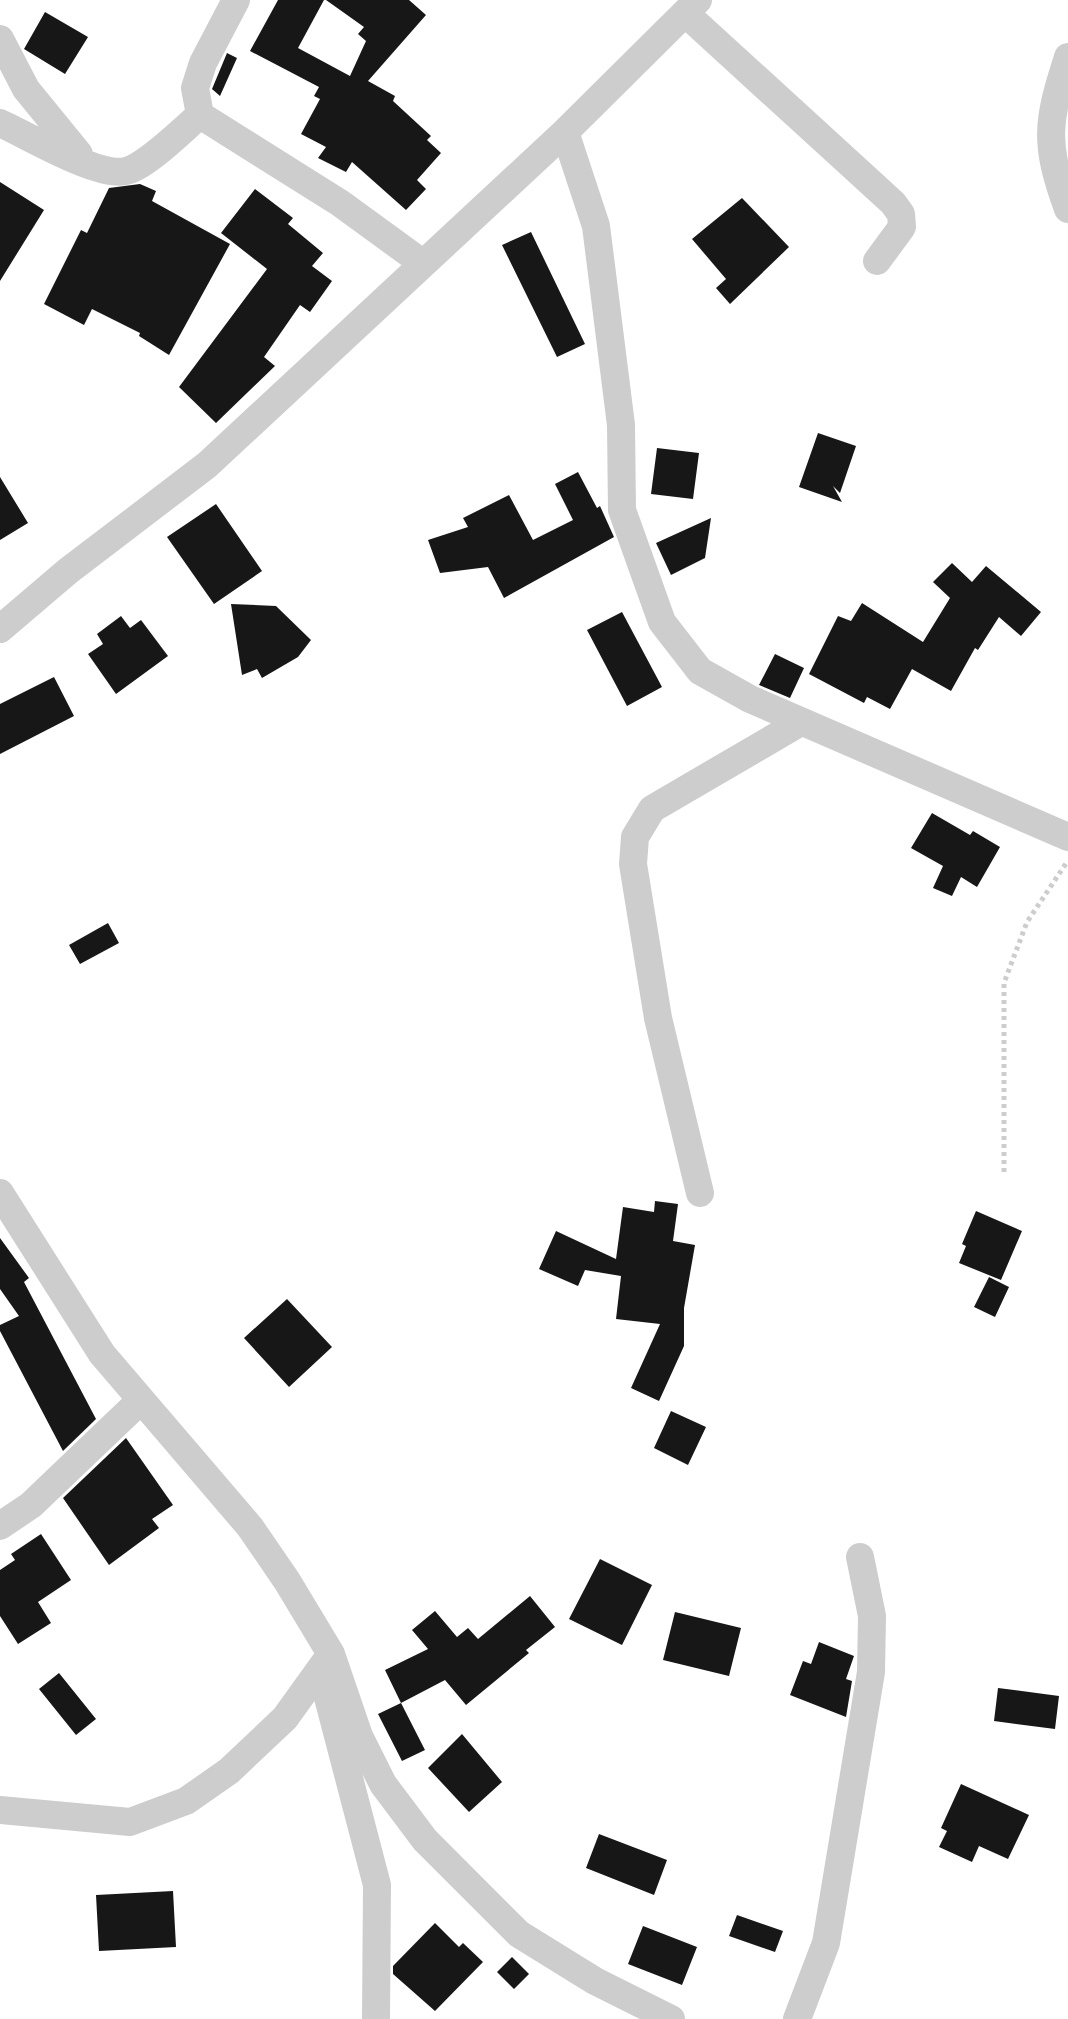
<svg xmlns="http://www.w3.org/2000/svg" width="1068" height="2019" font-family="'Open Sans',sans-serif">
	<rect width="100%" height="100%" fill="#fff"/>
	<path fill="#171717" d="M278 0H324L298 48 350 76 366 41 358 34 364 27 326 0H409L426 15 368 81 395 96 393 101 431 136 427 140 441 153 417 180 426 189 406 210 352 162 346 172 318 158 326 147 301 134 320 99 314 96 319 87 250 51Z
		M45 12 88 37 65 74 24 49Z
		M227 53 237 58 220 96 212 89Z
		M0 182 44 210 0 281Z
		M140 184 156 191 152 201 230 244 169 355 139 336 140 333 92 309 84 325 44 304 81 230 87 233 109 188Z
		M255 189 293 218 288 224 323 253 312 266 332 281 310 312 300 305 264 357 275 366 216 423 179 387 267 269 221 233Z
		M742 198 789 247 730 304 716 288 726 279 692 239Z
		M531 232 585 344 557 357 502 245Z
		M818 433 856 446 840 493 833 486 842 502 799 487Z
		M657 448 699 453 693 499 651 494Z
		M578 472 597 508 600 506 614 537 504 598 488 567 440 573 428 540 468 527 463 518 509 495 533 540 573 520 555 484Z
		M0 477 28 523 0 540Z
		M216 504 262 571 214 604 167 537Z
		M711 518 705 558 671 575 656 543Z
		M952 563 972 582 986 566 1041 612 1021 636 999 617 978 650 975 648 951 691 912 669 890 709 867 697 864 703 809 674 838 616 851 621 862 603 923 642 950 598 933 582Z
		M231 604 276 606 311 640 298 657 262 678 257 669 242 675Z
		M622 612 662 687 627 706 587 630Z
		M121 616 130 628 141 620 168 656 116 694 88 654 103 644 97 634Z
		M775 654 804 668 790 698 759 685Z
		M54 677 74 716 0 754V704Z
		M932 813 970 835 973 831 1000 847 977 887 961 877 952 896 933 888 943 866 911 848Z
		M108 923 119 943 80 964 69 945Z
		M655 1201 678 1204 673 1241 695 1245 684 1308V1346L659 1401 631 1388 660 1324 616 1319 621 1276 585 1270 578 1286 539 1269 556 1231 616 1259 623 1207 654 1212Z
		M976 1211 1022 1231 1001 1280 959 1263 966 1246 962 1244Z
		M0 1238 29 1278 24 1282 96 1419 63 1451 0 1331V1325L19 1316 0 1289Z
		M989 1277 1009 1287 995 1317 974 1307Z
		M287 1299 332 1347 289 1387 244 1338Z
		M671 1411 706 1427 688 1465 654 1448Z
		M126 1438 173 1505 152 1519 159 1528 109 1565 63 1498Z
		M41 1534 71 1580 38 1602 51 1623 18 1644 0 1616V1570L15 1560 11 1554Z
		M600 1559 652 1585 622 1645 569 1619Z
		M530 1596 555 1627 526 1650 529 1653 466 1705 445 1680 401 1703 385 1670 428 1649 412 1630 435 1611 457 1637 468 1628 478 1639Z
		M675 1612 741 1628 729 1676 663 1660Z
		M819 1642 854 1656 846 1679 852 1681 846 1717 790 1695 803 1661 811 1664Z
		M59 1673 96 1719 76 1735 39 1689Z
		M998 1688 1059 1696 1055 1729 994 1721Z
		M401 1703 425 1750 402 1761 378 1714Z
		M462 1734 502 1782 469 1812 428 1768Z
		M961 1784 1029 1815 1008 1859 979 1846 972 1862 939 1847 947 1831 941 1828Z
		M599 1834 667 1860 654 1895 586 1868Z
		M173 1891 176 1947 99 1951 96 1895Z
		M737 1915 783 1931 775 1952 729 1936Z
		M435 1923 459 1947 463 1943 483 1962 435 2011 393 1974V1966Z
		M643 1926 697 1947 682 1985 628 1964Z
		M512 1957 529 1974 514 1989 497 1972Z"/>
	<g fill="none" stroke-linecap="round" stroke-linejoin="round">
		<path stroke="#cdcdcd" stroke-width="5" stroke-dasharray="4 4" stroke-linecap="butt" d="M1004 1172V983L1027 922 1067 862"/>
		<path stroke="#cdcdcd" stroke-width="28" d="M236 0 203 63 195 88 200 115 340 203 421 262
			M685 13 893 203 901 214 902 227 877 261
			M0 39 26 89 79 154
			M1068 57C1047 122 1044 143 1068 209
			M0 123C27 135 98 178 126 171 147 166 183 129 200 115
			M565 132 596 226 621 425 622 510 662 622 700 671 750 699 1068 837
			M0 629 68 571 207 465 565 132 698 0
			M0 1193 102 1354 250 1527 287 1581 331 1654 359 1736 383 1784 425 1840 519 1934 595 1981 671 2019
			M700 1193 658 1018 633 864 635 837 652 809 801 722
			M0 1526 31 1505 141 1400
			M326 1690 377 1885 376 2019
			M0 1810 130 1822 186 1801 229 1771 285 1718 331 1654
			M797 2019 826 1943 871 1672 872 1616 860 1557"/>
	</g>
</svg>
